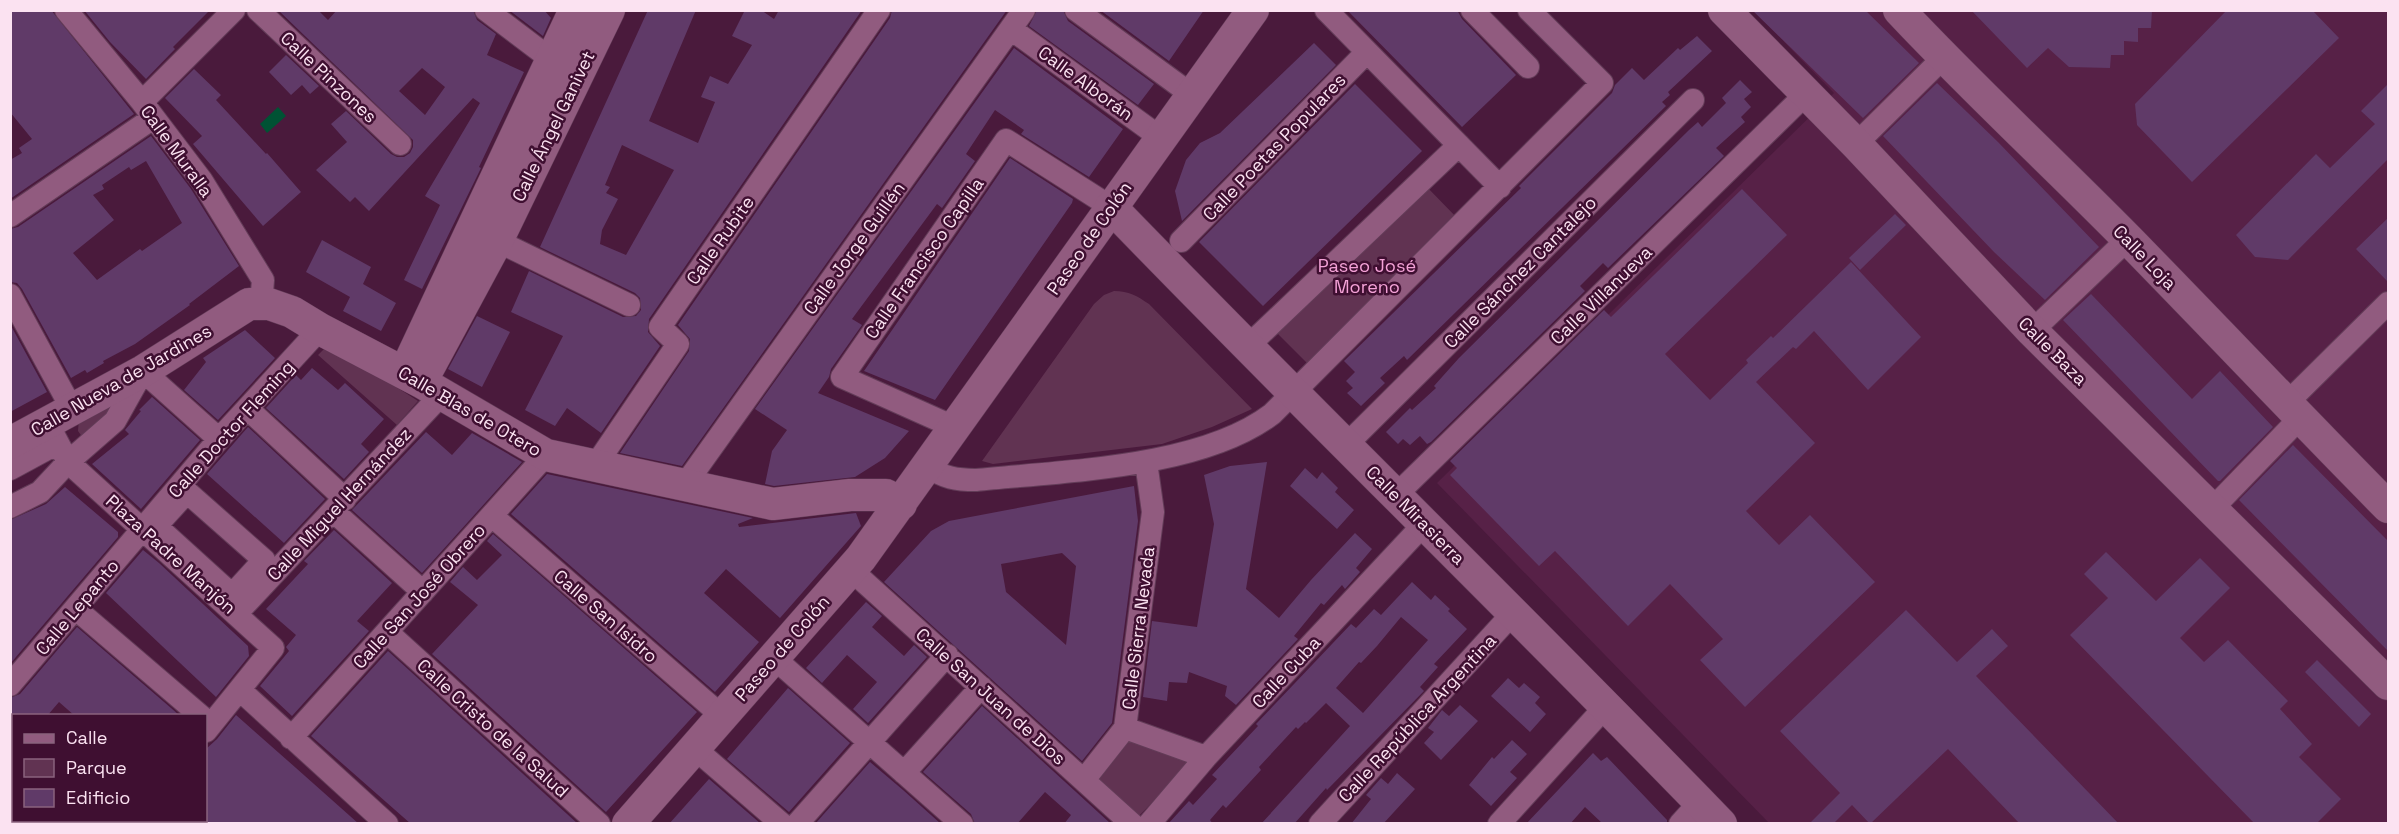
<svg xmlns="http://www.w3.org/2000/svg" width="2399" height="834" font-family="'Space Grotesk',sans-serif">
	<rect width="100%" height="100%" fill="#4a1a3c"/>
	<path fill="#572147" d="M1754 11H2388V823H1769L1437 483 1834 93Z"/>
	<path fill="#613352" d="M1425 185 1459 220 1309 365 1274 330Z
		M1114 291C1129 291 1137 296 1149 304L1252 409 1212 427 1162 444 993 464 982 461 1094 304 1104 295Z
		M327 346 336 348 418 401 397 425 318 355Z
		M118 402 83 438 78 431 79 418Z
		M1132 738 1191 762 1138 817 1098 781Z"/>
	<path fill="#005234" d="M278 107 286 116 267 133 260 124Z"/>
	<path fill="#603a68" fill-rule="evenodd" d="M10 10H51L134 114 10 199V160L22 153 19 148 32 139 10 112Z
		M84 10H210L173 47 175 49 146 79 110 42Z
		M278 10H318L328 20 337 10H473L477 20 496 34 487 55 524 72 479 167 481 168 422 289 404 280 440 205 425 196 480 103 473 98 369 211 355 197 350 202 316 170 347 142 331 124 346 111 391 154 397 157H404L410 153 413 147V140ZM422 68 445 87 425 115 399 91Z
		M509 10H544L551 18 543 36Z
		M648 10H696L649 121 698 143 715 102 701 97 710 76 728 84 752 45 732 36 745 10H761L774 19 779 10H862L649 319 648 332 660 346 601 433 567 408 555 426 525 410 563 336 511 312 529 271 623 317 636 316 641 310 640 298 635 293 540 247ZM622 145 674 170 626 255 600 244 602 230 618 199 606 193 610 187 605 185Z
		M892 10H1007L682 466 620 453 689 351 690 339 678 325 890 18Z
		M1037 10H1063L1068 21 1154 84 1138 105 1029 26Z
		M1100 10H1204L1169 61Z
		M1347 10H1457L1462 19 1516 75 1462 127Z
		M1752 10H1865L1919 63 1863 118Z
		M1971 10H2152L2151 28H2138V42L2124 41V55H2111L2110 68 2069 67 2048 48 2027 68Z
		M2227 10H2312L2339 38 2192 182 2137 125 2135 104Z
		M1697 36 1712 51 1668 92 1670 95 1662 102 1666 106 1407 360 1404 356 1380 378 1385 383 1361 406 1347 393 1353 388 1346 381 1355 372 1344 361 1521 188 1519 186 1612 93 1615 85 1632 68 1644 80 1678 48 1680 50Z
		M1314 43 1336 65 1182 221 1175 191 1186 160 1200 143 1220 133Z
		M1014 48 1123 129 1089 177 1021 134 1024 130 995 110 966 154 975 161 942 208 937 204 852 319 862 325 831 369 829 377 818 393 909 431 885 458 855 477 774 486 765 484 772 451 787 430 755 409Z
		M286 55 319 86 310 94 302 85 291 95 269 72Z
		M194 69 221 95 216 100 266 154 267 153 301 192 263 226 193 144 202 136 165 98Z
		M1740 80 1752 92 1744 99 1751 107 1741 117 1745 122 1716 148 1724 156 1608 268 1603 263 1580 286 1585 291 1431 442 1427 444 1420 436 1410 445 1403 439 1398 444 1386 432 1410 408 1412 410 1436 388 1434 386 1459 358 1689 130 1698 122 1702 127 1726 103 1722 98Z
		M1937 83 1998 142 2099 247 2045 300 1994 252 1883 136Z
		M1355 84 1422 151 1263 306 1199 242Z
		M2388 84V159L2288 260 2255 257 2236 235 2316 154 2330 168 2375 124 2361 111Z
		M151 136 191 189 239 266 189 304 190 305 135 344 103 361 104 363 87 373 85 370 71 378 22 289 17 283 10 282V229L18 227ZM146 161 182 223 142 251 140 249 97 280 73 253 114 220 93 195 104 189 102 185 129 167 131 170Z
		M1010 158 1073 199 1072 203 935 400 864 371Z
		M1742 189 1787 235 1665 354 1710 400 1748 363 1746 360 1771 336 1773 338 1851 262 1921 337 1868 390 1814 331 1796 349 1793 347 1756 382 1815 443 1746 511 1779 545 1810 515 1875 582 1745 707 1700 660 1723 639 1670 584 1628 626 1555 551 1539 566 1450 475 1457 468 1450 461 1604 310 1611 317Z
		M1895 214 1906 225 1860 270 1849 258Z
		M2388 218V282L2356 249Z
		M322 240 371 267 363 284 396 303 381 331 343 311 350 297 306 272Z
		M2091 294 2192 399 2220 371 2273 427 2220 481H2218L2063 320Z
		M477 316 510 332 482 387 448 369Z
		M10 324 47 392 10 412Z
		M245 330 275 358 218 420 184 390 206 362 203 358Z
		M312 368 338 390 345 383 384 419 361 444 369 452 344 479 266 408 296 375 301 380Z
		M152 397 200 440 141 509 92 464 129 434 125 430 141 411 139 410Z
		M248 427 325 499 284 543 207 474Z
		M426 432 452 455 472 433 522 462 422 573 352 510Z
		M2293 445 2388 541V651L2239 500Z
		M1267 462 1246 589 1279 618 1311 580 1355 533 1372 549 1356 568 1360 572 1345 589 1342 585 1324 605 1321 603 1294 636 1298 639 1236 705 1225 696 1227 686 1189 672 1187 683 1169 682 1167 701 1143 697 1152 621 1197 627 1214 524 1204 475 1230 466Z
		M1305 468 1317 479 1322 472 1338 488 1335 492 1354 510 1337 529 1290 486Z
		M547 474 753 518 738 524 739 527 856 513 861 526 780 618 726 569 704 593 759 642 715 692 511 514Z
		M1134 486 1138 521 1112 723 1082 761 884 582 931 531 949 521ZM1062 553 1076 566 1066 645 1006 592 1001 564Z
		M65 487 118 532V537L10 664V520L46 504Z
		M334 530 392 583 357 621 369 631 292 716 260 686 289 651 286 647 296 635 266 609 308 564 304 561Z
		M493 534 697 712 606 812 432 654 478 605 450 582 463 567 477 580 502 555 487 541Z
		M143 550 159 563 248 646 249 656 216 697 106 593Z
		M2106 552 2156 601 2200 558 2230 588 2180 638 2204 662 2228 640 2288 701 2280 709 2312 744 2299 757 2341 799 2316 824H2255L2070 635 2108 598 2084 574Z
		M1412 582 1431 600 1435 595 1450 609 1448 611 1467 629 1434 664 1438 667 1420 687 1424 691 1327 790 1326 788 1294 824H1261L1350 726 1326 703 1306 723 1305 722 1298 729 1296 727 1259 767 1261 770 1226 808 1223 805 1210 820 1213 824H1168L1189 801 1193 805 1217 779 1212 775 1258 726 1256 724 1351 624 1356 628 1374 609 1381 615ZM1401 617 1428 640 1363 713 1336 688 1359 662 1361 663 1377 646Z
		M866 602 882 616 872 627 904 656 914 645 927 657 868 723 853 709 877 682 847 655 822 683 806 668Z
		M1906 610 1957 662 1992 629 2008 646 1976 676 2119 824H2020L1948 749 1870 824 1852 805 1833 824 1810 823 1840 793 1780 731Z
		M77 627 171 708 180 716H75L59 702 47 716H10V698L20 694Z
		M388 651 578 824H411L311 736Z
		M2317 660 2371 714 2359 727 2305 672Z
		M1508 678 1519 688 1524 683 1540 697 1535 703 1546 714 1530 732 1491 696Z
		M788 688 850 743 789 812 727 759Z
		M1460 705 1478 721 1441 760 1424 743 1434 732 1428 728 1442 710 1449 716Z
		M982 706 1111 824H1064L1071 815 1045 792 1017 824H975L971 814 923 772Z
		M236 715 296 768 359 824H206V749L217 739Z
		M1512 740 1527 754 1510 772 1517 778 1491 806 1469 785 1492 757 1494 759Z
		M1593 753 1601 761 1607 757 1667 820V824H1603L1585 807 1570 824H1526Z
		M870 762 903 790 941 824H815Z
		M1397 773 1415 789 1383 824H1351L1371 799 1366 795 1381 778 1388 784Z
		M709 779 761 824H669Z"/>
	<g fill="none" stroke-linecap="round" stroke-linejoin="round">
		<defs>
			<path id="street" d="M66 10 142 102 202 181 263 280 261 304
				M258 10 400 144
				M486 10 552 60 566 64
				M1076 10 1192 95
				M1326 10 1500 187
				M1472 10 1528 67
				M1011 29 1161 138
				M142 102 234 10
				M1856 144 1943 58
				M10 216 153 118
				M485 235 629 305
				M1181 241 1366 53
				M10 295 73 411
				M2032 331 2128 239
				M1247 347 1459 145
				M2286 404 2388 303
				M248 409 345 499
				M48 424 68 462 273 648 206 731
				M954 427 842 377 1006 140 1111 207
				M1346 445 1693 100
				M595 466 678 344 660 327 879 10
				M927 466C943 478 957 480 976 480 1064 471 1201 468 1272 414L1602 83 1529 10
				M10 469 58 443
				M684 486 1024 10
				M187 492 264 560 232 595 156 526Z
				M1396 495 1806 94
				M10 507 40 492 68 462 115 421 143 371 219 439
				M2212 509 2300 418
				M333 511 423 592
				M492 516 722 716
				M850 569 1132 824
				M76 609 201 716
				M237 613 442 394
				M387 632 599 824
				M774 658 962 824
				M10 685 219 439 320 329
				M240 690 387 824
				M1125 728 1206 757
				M291 738 546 455
				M693 747 782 824
				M904 773 981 687
				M1084 780 1125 728 1153 512 1146 462
				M10 821 14 824
				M128 824 131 820
				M797 824 947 655
				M1149 824 1206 757 1425 523
				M1320 824 1514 612
				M1499 824 1606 706
				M1680 824 1700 802"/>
			<path id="secondary" d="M1724 10 1856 144 2032 331 2388 684
				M1899 10C1973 89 2052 162 2128 239 2215 328 2301 419 2388 507
				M1111 207C1312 415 1520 616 1721 824
				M412 357 575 10
				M421 382 497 241 609 10
				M10 443 143 371 249 304H269L292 312 320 329 421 382 546 455 773 504 850 495H886L901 504
				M628 824 861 558 1253 10"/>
		</defs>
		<use href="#street" stroke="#633c58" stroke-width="24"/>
		<use href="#secondary" stroke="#633c58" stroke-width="33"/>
		<use href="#street" stroke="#915b7f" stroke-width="22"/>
		<use href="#secondary" stroke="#915b7f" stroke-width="32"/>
	</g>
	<g text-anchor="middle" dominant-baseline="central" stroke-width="5" stroke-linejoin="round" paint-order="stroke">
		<g font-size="18" fill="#fbe2f1" stroke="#3f0f31">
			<text transform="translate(329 77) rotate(43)">Calle Pinzones</text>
			<text transform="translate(1086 83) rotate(36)">Calle Alborán</text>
			<text transform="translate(553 126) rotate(-64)">Calle Ángel Ganivet</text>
			<text transform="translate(1274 147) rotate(-46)">Calle Poetas Populares</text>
			<text transform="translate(177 151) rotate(54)">Calle Muralla</text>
			<text transform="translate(1089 238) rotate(-55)">Paseo de Colón</text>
			<text transform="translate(720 240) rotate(-55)">Calle Rubite</text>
			<text transform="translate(854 248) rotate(-54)">Calle Jorge Guillén</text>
			<text transform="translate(2145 257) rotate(46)">Calle Loja</text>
			<text transform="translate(924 258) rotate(-55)">Calle Francisco Capilla</text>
			<text transform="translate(1520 272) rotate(-45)">Calle Sánchez Cantalejo</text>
			<text transform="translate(1601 295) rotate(-44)">Calle Villanueva</text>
			<text transform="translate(2053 351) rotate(45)">Calle Baza</text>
			<text transform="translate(121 380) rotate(-30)">Calle Nueva de Jardines</text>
			<text transform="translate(470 411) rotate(30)">Calle Blas de Otero</text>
			<text transform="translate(231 429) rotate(-48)">Calle Doctor Fleming</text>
			<text transform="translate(339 504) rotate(-47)">Calle Miguel Hernández</text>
			<text transform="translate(1416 515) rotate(45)">Calle Mirasierra</text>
			<text transform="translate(171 554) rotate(42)">Plaza Padre Manjón</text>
			<text transform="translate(419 596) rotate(-48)">Calle San José Obrero</text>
			<text transform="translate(77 607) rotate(-50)">Calle Lepanto</text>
			<text transform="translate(606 616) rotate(41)">Calle San Isidro</text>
			<text transform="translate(1138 628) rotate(-83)">Calle Sierra Nevada</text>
			<text transform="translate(782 648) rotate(-49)">Paseo de Colón</text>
			<text transform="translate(1286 672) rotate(-47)">Calle Cuba</text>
			<text transform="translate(991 696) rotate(42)">Calle San Juan de Dios</text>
			<text transform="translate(1417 718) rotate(-47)">Calle República Argentina</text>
			<text transform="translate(493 728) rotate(42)">Calle Cristo de la Salud</text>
		</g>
		<g font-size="18" fill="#f4a2d7" stroke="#3f0f31">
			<text x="1367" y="265">Paseo José<tspan x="1367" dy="21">Moreno</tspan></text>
		</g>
	</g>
	<rect width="2399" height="834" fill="none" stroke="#fbe2f1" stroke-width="24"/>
	<rect x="12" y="714" width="195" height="108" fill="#3f0f31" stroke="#8a637e" stroke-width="1.5"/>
	<rect x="24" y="734" width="30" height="9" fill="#915b7f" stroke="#8a637e" stroke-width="1.5"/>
	<text x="66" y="744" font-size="18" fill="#fbe2f1">Calle</text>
	<rect x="24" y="759" width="30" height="18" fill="#613352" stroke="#8a637e" stroke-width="1.5"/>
	<text x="66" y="774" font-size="18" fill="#fbe2f1">Parque</text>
	<rect x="24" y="789" width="30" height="18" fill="#603a68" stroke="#8a637e" stroke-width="1.5"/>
	<text x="66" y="804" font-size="18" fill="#fbe2f1">Edificio</text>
</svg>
